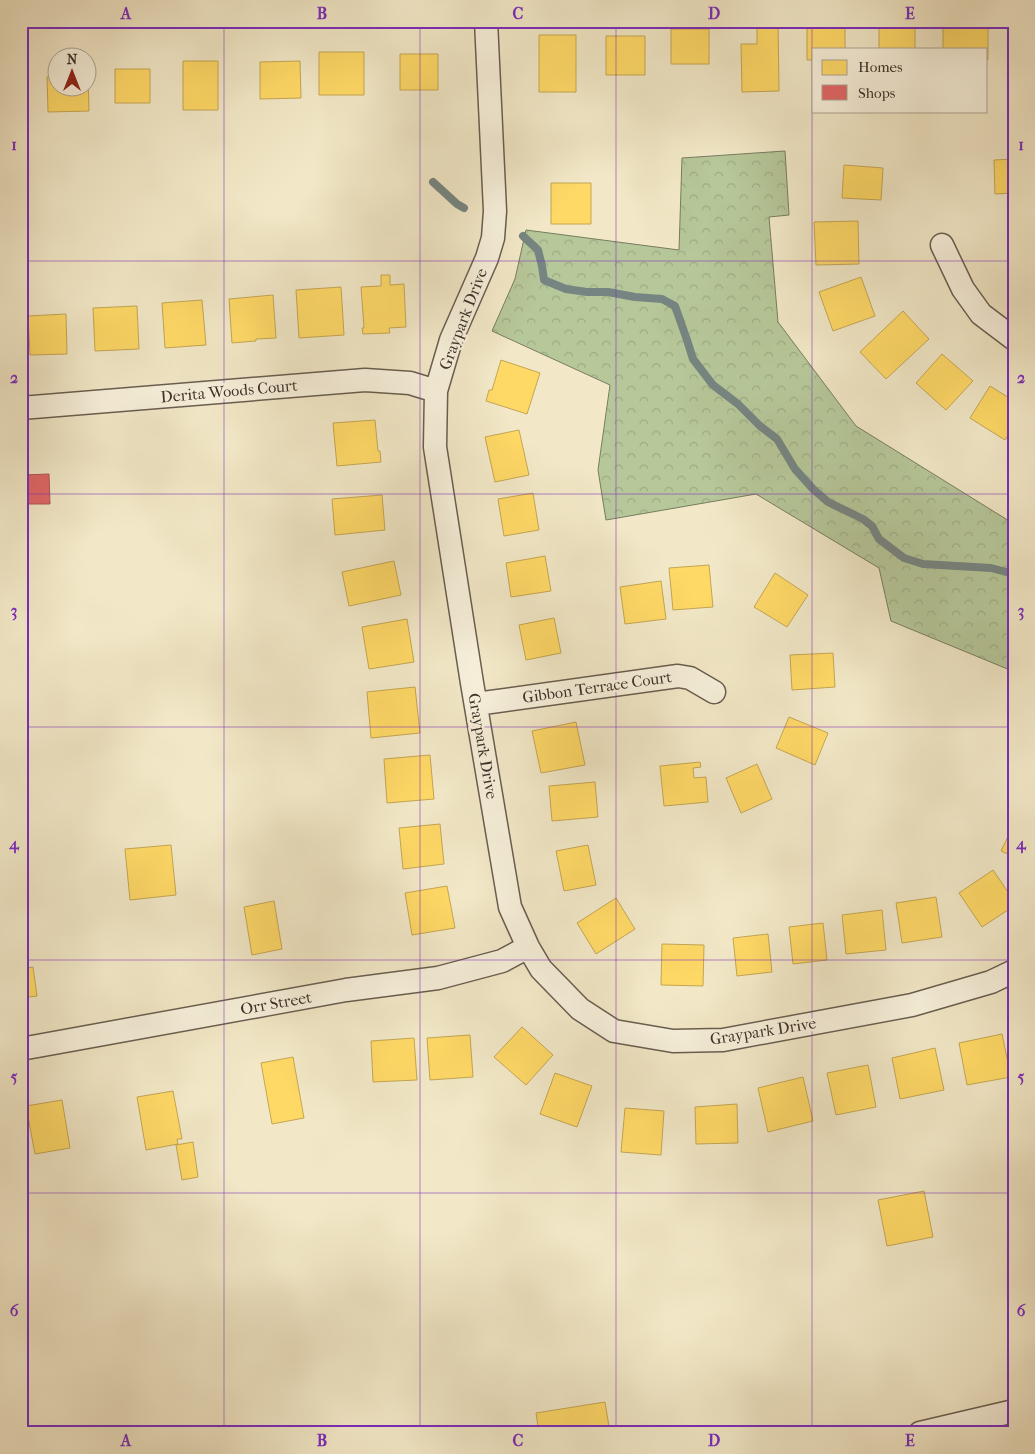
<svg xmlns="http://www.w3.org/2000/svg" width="1035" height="1454" font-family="'IM FELL French Canon',serif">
	<defs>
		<pattern id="forest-crowns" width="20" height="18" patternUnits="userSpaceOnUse" patternTransform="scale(1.25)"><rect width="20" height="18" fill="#b6c799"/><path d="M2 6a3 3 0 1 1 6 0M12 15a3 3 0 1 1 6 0" fill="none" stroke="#9dab84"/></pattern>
	</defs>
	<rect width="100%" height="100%" fill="#f2e8c7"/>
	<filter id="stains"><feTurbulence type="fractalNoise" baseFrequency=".004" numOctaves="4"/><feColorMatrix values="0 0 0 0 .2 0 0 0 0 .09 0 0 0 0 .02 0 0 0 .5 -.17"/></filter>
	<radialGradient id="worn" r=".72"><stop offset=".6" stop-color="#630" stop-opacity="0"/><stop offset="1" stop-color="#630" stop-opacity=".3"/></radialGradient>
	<path fill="url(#forest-crowns)" stroke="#787c61" d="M785 151 789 215 769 217 778 322 856 426 1014 524V661L1010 670 891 621 879 568 756 494 606 520 598 470 610 385 492 331 515 279 526 230 679 250 682 158Z"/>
	<path fill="#ffd966" stroke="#c4a654" d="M757 21H778L779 91 742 92 741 44H757Z
		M879 21H915V49H879Z
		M943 21H988V60H986V49H943Z
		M807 25H845V49H814V60H807Z
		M671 29H709V64H671Z
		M539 35H576V92H539Z
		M606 36H645V75H606Z
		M319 52H364V95H319Z
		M400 54H438V90H400Z
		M183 61H218V110H183Z
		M300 61 301 98 260 99V62Z
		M115 69H150V103H115Z
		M88 76 89 111 48 112 47 77H58V88H88Z
		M21 81H23V121H21Z
		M1014 159V193L995 194 994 160Z
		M844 165 883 168 881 200 842 198Z
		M551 183H591V224H551Z
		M1014 213V243L1010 214Z
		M858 221 859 264 816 265 814 222Z
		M381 275H390V285L404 284 406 327 389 328 390 333 363 334 362 328H364L361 287 381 286Z
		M861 277 875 316 833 331 819 292Z
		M341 287 344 335 299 338 296 290Z
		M273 295 276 338 256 339V341L232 343 229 299Z
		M202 300 206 345 165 348 162 303Z
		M137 306 139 349 95 351 93 308Z
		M903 311 929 339 886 379 860 352Z
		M66 314 67 354 30 355 28 316Z
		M942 354 973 381 946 410 916 383Z
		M501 360 540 373 527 414 486 401 489 390H492Z
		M990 386 1014 401V426L1005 440 970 418Z
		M375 420 378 451H380L381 462 337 466 333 423Z
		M519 430 529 475 495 482 485 437Z
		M533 493 539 530 504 536 498 499Z
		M382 495 385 530 335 535 332 499Z
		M545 556 551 591 511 597 506 563Z
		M394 561 401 595 349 606 342 572Z
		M709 565 713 607 673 610 669 568Z
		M775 573 808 595 787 627 754 607Z
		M661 581 666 619 625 624 620 587Z
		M554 618 561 653 526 660 519 625Z
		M407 619 414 662 369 669 362 627Z
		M833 653 835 687 792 690 790 655Z
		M415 687 420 733 371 738 367 692Z
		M789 717 828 733 815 765 776 748Z
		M576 722 585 765 541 773 532 731Z
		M430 755 434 799 387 803 384 759Z
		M700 762 701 767 693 768 694 778 706 777 708 802 664 806 660 766Z
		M757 764 772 799 741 813 726 778Z
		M595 782 598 817 552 821 549 786Z
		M440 824 444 864 403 869 399 828Z
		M1014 824V857L1001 851Z
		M171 845 176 895 130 900 125 849Z
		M588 845 596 885 564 891 556 851Z
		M993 870 1014 901V906L982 927 959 893Z
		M447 886 455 928 412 935 405 893Z
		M936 897 942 937 902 943 896 903Z
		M616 898 635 929 596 954 577 923Z
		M274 901 282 949 252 955 244 907Z
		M882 910 886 950 846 954 842 915Z
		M823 923 827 960 793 964 789 927Z
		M768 934 772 972 737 976 733 938Z
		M662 944 704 945 703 986 661 985Z
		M33 967 37 996 21 998V969Z
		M522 1027 553 1055 526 1085 494 1057Z
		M1002 1034 1011 1077 967 1085 959 1043Z
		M470 1035 473 1077 430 1080 427 1038Z
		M414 1038 417 1080 373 1082 371 1041Z
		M935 1048 944 1090 900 1099 892 1058Z
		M293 1057 304 1118 272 1124 261 1063Z
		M868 1065 876 1107 836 1115 827 1073Z
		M555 1073 592 1086 577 1127 540 1114Z
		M803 1077 813 1121 768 1132 758 1088Z
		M173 1091 182 1139H177L178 1144 146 1150 137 1097Z
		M62 1100 70 1148 35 1154 26 1106Z
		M737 1104 738 1143 696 1144 695 1107Z
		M625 1108 664 1111 661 1155 621 1152Z
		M193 1142 198 1177 182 1180 176 1145Z
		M924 1191 933 1237 887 1246 878 1200Z
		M605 1402 610 1433H539L536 1413Z"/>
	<path fill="#e06666" stroke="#ae5654" d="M49 474 50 504H21V475Z"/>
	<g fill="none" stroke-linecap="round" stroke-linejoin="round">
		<path stroke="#768582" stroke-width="8" d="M433 182 457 204 464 208
			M523 236 538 250 542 266 544 280 566 289 587 292H608L635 297 662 299 675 306 687 340 693 359 713 385 738 404 760 426 777 439 795 469 813 489 828 502 863 519 872 526 879 539 904 558 923 564 991 568 1014 574"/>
		<defs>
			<path id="minor" d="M486 21 495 211 493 238 487 258 451 340 436 391 435 447 472 683 510 907 528 947 541 969 580 1009 614 1031 673 1041 723 1040 912 1005 991 982 1014 971
				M942 245 963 289 981 314 1014 339
				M21 408 365 380 410 383 436 391
				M476 704 678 676 690 678 714 692
				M21 1049 346 990 438 978 502 961 528 947
				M920 1433 1014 1411"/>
		</defs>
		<use href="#minor" stroke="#695e50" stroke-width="25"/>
		<use href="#minor" stroke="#f7f0db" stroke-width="22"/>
	</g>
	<path fill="none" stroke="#7b2cbf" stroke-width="1" stroke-opacity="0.55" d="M224 21V1433M420 21V1433M616 21V1433M812 21V1433M21 261H1014M21 494H1014M21 727H1014M21 960H1014M21 1193H1014"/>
	<g text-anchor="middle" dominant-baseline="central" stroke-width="5" stroke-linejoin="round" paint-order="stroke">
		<g font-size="16" fill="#3b3029" stroke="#f7f0db">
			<text transform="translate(463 319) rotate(-69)">Graypark Drive</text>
			<text transform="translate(229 391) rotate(-5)">Derita Woods Court</text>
			<text transform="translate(597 687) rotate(-8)">Gibbon Terrace Court</text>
			<text transform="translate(483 746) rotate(80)">Graypark Drive</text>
			<text transform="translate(276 1003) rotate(-10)">Orr Street</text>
			<text transform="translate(763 1031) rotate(-9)">Graypark Drive</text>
		</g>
	</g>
	<rect width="1035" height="1454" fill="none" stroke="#f2e8c7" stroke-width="55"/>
	<rect x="812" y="48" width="175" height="65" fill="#f7f0db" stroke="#aca394"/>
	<rect x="822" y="60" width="25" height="15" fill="#ffd966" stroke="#aca394"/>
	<text x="858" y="72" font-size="15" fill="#3b3029">Homes</text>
	<rect x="822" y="85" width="25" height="15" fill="#e06666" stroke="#aca394"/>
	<text x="858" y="98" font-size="15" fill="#3b3029">Shops</text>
	<g transform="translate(72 72)"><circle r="24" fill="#f7f0db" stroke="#aca394"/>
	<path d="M0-4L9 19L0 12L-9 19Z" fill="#8f2418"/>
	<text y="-8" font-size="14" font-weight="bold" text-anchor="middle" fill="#3b3029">N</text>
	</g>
	<rect x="28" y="28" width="980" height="1398" fill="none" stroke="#7b2cbf" stroke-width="2"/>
	<g font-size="16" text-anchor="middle" font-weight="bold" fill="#7b2cbf">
		<text x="126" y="19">A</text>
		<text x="322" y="19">B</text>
		<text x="518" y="19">C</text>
		<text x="714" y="19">D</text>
		<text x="910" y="19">E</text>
		<text x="14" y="150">1</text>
		<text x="1021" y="150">1</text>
		<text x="14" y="383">2</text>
		<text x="1021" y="383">2</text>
		<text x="14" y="616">3</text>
		<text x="1021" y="616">3</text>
		<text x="14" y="849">4</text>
		<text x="1021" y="849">4</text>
		<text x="14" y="1082">5</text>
		<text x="1021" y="1082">5</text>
		<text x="14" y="1316">6</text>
		<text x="1021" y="1316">6</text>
		<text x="126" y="1446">A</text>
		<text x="322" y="1446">B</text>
		<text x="518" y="1446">C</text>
		<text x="714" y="1446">D</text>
		<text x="910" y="1446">E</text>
	</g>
	<rect width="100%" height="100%" filter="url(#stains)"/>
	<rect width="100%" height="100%" fill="url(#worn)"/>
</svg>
